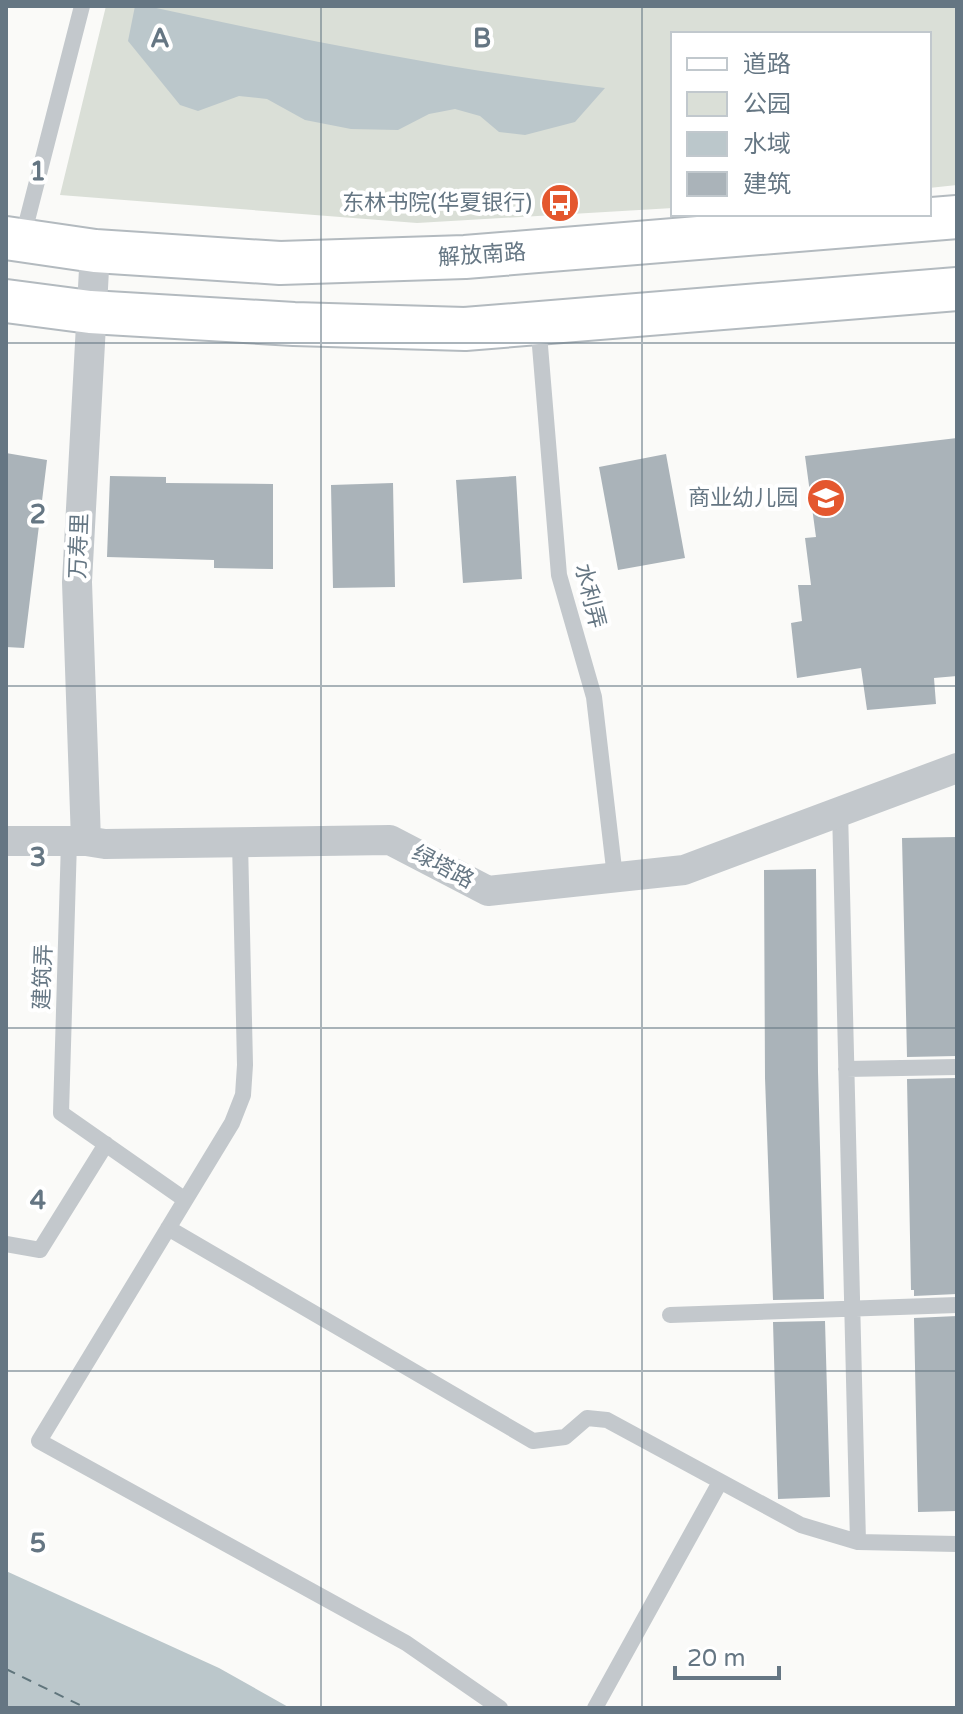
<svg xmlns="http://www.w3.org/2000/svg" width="963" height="1714" font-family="'Varela Round','Noto Sans SC',sans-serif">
	<rect width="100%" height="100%" fill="#fafaf8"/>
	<path fill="#dadfd7" d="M106 6H957V185L929 188V34H673V208L417 223 60 195Z"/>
	<path fill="#bbc7cb" d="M135 6H147C299 39 450 70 605 88L575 122 525 135 499 132 480 116 455 109 429 114 398 130 351 129 305 120 267 99 239 96 198 111 180 105 128 41Z
		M6 1571 219 1668 290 1708H6Z"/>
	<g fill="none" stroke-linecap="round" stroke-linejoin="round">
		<path stroke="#60757c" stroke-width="2" stroke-dasharray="10 8" stroke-linecap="butt" d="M6 1669 86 1708"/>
	</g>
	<path fill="#aab3b9" d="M957 438V676L934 678 936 704 867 710 861 668 797 678 791 623 802 621 798 585H811L805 538 816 537 805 456Z
		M6 453 47 460 24 648 6 647Z
		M666 454 685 558 618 570 599 467Z
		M110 476 166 477V483L273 484V569L214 568V560L107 557Z
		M516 476 522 579 463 583 456 480Z
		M393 483 395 587 333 588 331 485Z
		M957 837V1056L907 1057 902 838Z
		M816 869 818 1072 824 1299 773 1300 765 1078 764 870Z
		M957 1078V1294L914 1296V1290H911L907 1079Z
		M957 1316V1511L918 1512 914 1318Z
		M825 1321 830 1497 778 1499 773 1322Z"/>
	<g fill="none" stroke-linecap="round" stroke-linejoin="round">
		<defs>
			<path id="secondary" d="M6 238 95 251 280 263 465 257 957 217
				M6 301 90 312 294 324 465 329 957 289"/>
		</defs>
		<use href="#secondary" stroke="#b3babf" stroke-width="46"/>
		<path stroke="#c3c8cc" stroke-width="16" d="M22 240 82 6
			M538 322 559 575 594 697 615 877
			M840 810 858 1542
			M69 841 61 1113 184 1199
			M240 842 245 1065 243 1095 232 1123 39 1441 406 1643 500 1708
			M846 1069 957 1067
			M168 1228 533 1441 565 1437 587 1418 607 1420 801 1525 858 1542 957 1544
			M6 1244 40 1250 106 1144
			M670 1315 957 1305
			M595 1708 720 1482"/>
		<path stroke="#c3c8cc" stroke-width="30" d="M6 841H86L105 844 390 840 488 891 684 870 957 768
			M86 841 77 582 95 251"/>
		<use href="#secondary" stroke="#fff" stroke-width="42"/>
	</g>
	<path fill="none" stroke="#657683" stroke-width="2" stroke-opacity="0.55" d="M321 6V1708M642 6V1708M6 343H957M6 686H957M6 1028H957M6 1371H957"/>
	<defs>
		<symbol id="bus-disc" viewBox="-11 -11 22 22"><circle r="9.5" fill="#e4572e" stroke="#fff"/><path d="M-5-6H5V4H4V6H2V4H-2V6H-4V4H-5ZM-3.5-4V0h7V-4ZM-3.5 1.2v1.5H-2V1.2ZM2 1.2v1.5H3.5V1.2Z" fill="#fff"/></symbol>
		<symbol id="school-disc" viewBox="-11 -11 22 22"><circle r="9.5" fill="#e4572e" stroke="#fff"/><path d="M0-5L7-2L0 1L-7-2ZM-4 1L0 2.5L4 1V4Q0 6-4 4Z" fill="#fff"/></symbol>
	</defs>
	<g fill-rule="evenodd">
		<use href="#bus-disc" x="538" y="181" width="44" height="44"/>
		<use href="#school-disc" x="804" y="476" width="44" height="44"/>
	</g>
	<g text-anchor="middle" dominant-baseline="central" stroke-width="8" stroke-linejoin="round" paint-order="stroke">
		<g font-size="22" fill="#657683" stroke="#fff" text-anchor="end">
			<text x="532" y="203">东林书院(华夏银行)</text>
			<text x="798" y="498">商业幼儿园</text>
		</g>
		<g font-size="22" fill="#657683" stroke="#fff">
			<text transform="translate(482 255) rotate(-4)">解放南路</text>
			<text transform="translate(79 546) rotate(-88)">万寿里</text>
			<text transform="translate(590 596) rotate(76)">水利弄</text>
			<text transform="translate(443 867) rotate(28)">绿塔路</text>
			<text transform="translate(43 977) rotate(-88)">建筑弄</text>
		</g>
	</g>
	<g font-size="26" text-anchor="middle" font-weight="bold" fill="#657683" stroke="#fff" stroke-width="8" stroke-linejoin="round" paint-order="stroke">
		<text x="160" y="47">A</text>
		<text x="482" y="47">B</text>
		<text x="38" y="180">1</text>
		<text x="38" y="523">2</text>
		<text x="38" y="866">3</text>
		<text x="38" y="1209">4</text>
		<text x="38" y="1552">5</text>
	</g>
	<rect width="963" height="1714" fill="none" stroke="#657683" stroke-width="16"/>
	<rect x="671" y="32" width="260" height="184" fill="#ffffff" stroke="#c1c8cd" stroke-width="2"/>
	<rect x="687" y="58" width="40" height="12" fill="#ffffff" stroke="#c1c8cd" stroke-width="2"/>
	<text x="743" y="72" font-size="24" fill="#657683">道路</text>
	<rect x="687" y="92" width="40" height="24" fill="#dadfd7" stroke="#c1c8cd" stroke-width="2"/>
	<text x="743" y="112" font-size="24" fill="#657683">公园</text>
	<rect x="687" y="132" width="40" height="24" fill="#bbc7cb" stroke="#c1c8cd" stroke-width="2"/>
	<text x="743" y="152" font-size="24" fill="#657683">水域</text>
	<rect x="687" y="172" width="40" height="24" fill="#aab3b9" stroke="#c1c8cd" stroke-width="2"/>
	<text x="743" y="192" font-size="24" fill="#657683">建筑</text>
	<path d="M675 1666v12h104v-12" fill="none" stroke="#657683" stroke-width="4"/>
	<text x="687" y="1666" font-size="24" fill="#657683" stroke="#ffffff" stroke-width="6" paint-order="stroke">20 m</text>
</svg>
